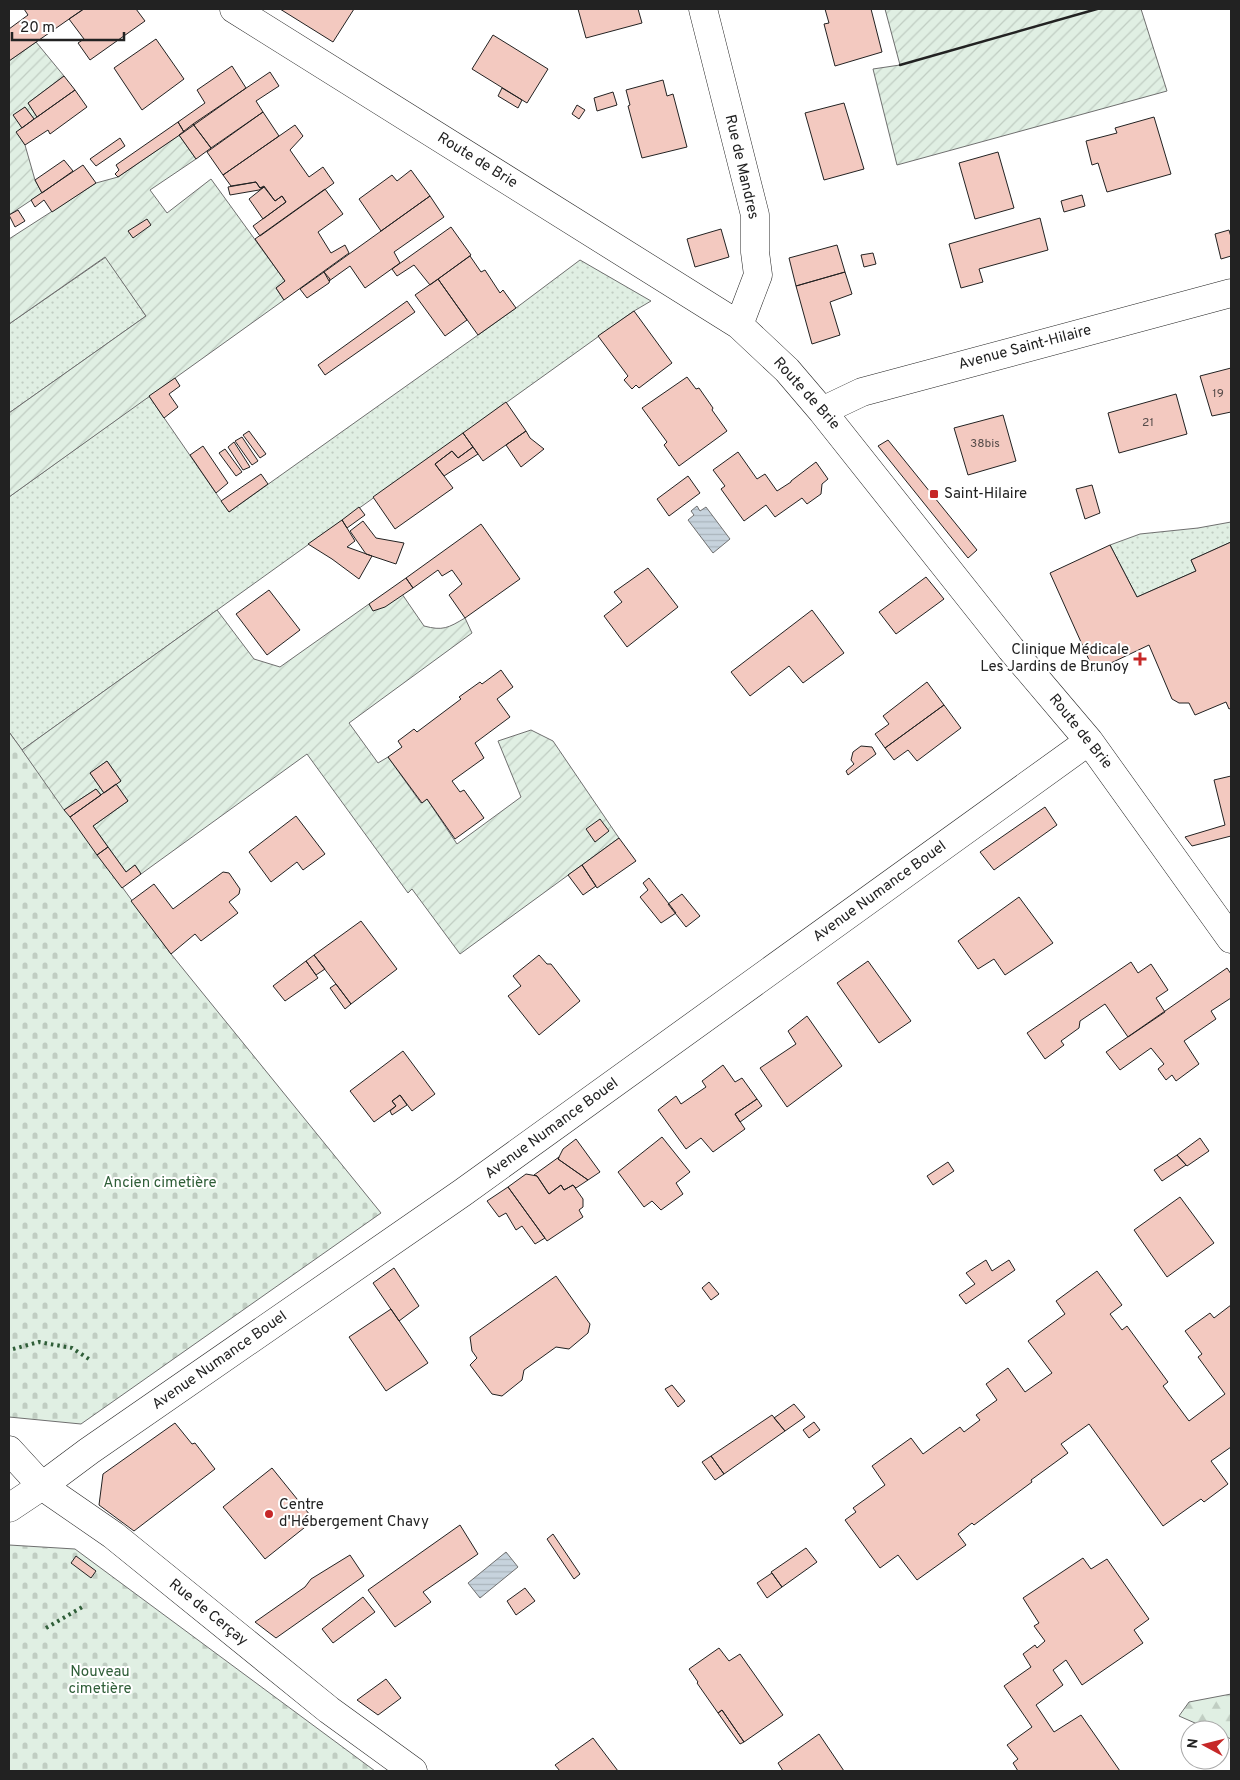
<svg xmlns="http://www.w3.org/2000/svg" width="1240" height="1780" font-family="Overpass,sans-serif">
	<defs>
		<pattern id="grass-dots" width="8" height="8" patternUnits="userSpaceOnUse" patternTransform="scale(1.25)"><rect width="8" height="8" fill="#e0efe3"/><path d="M2 2h.1M6 6h.1" fill="none" stroke="#c0cdc2" stroke-width="1.8" stroke-linecap="round"/></pattern>
		<pattern id="forest-firs" width="22" height="20" patternUnits="userSpaceOnUse" patternTransform="scale(1.25)"><rect width="22" height="20" fill="#e0efe3"/><path d="M5 1l3.5 6h-7zM16 11l3.5 6h-7z" fill="#c0cdc2"/></pattern>
		<pattern id="cemetery-stones" width="16" height="16" patternUnits="userSpaceOnUse" patternTransform="scale(1.25)"><rect width="16" height="16" fill="#e0efe3"/><path d="M2 7V4a2 2 0 0 1 4 0v3zM10 15v-3a2 2 0 0 1 4 0v3z" fill="#c0cdc2"/></pattern>
		<pattern id="garden-furrows" width="10" height="10" patternUnits="userSpaceOnUse" patternTransform="scale(1.25)"><rect width="10" height="10" fill="#e0efe3"/><path d="M-1 1l2-2M0 10L10 0M9 11l2-2" fill="none" stroke="#c0cdc2"/></pattern>
		<pattern id="water-rules" width="6" height="5" patternUnits="userSpaceOnUse" patternTransform="scale(1.25)"><rect width="6" height="5" fill="#c7d3dd"/><path d="M0 2.5h6" fill="none" stroke="#abb5bd"/></pattern>
	</defs>
	<rect width="100%" height="100%" fill="#fff"/>
	<path fill="url(#grass-dots)" stroke="#6f6f6f" d="M106 257 146 316 9 413V324Z
		M580 260 651 301 634 311 22 750 9 732V497L149 396 229 512 516 308Z
		M1231 522V542L1191 560 1196 571 1137 597 1110 545 1140 534 1198 528Z"/>
	<path fill="url(#forest-firs)" stroke="#6f6f6f" d="M1231 1694V1739L1220 1734V1730H1211L1179 1716 1189 1702Z"/>
	<path fill="url(#cemetery-stones)" stroke="#6f6f6f" d="M9 732 171 954 381 1213 81 1424 9 1417Z
		M9 1545 75 1549 375 1771H9Z"/>
	<path fill="url(#garden-furrows)" stroke="#6f6f6f" d="M885 9H1141L1167 91 897 165 873 69 900 65Z
		M36 42 64 76 28 103 37 117 34 119 25 107 14 115 22 128 17 132 25 145 35 180 42 193 9 215V61Z
		M179 135 196 159 150 190 167 213 211 179 285 281 276 288 284 300 9 497V413L146 316 105 257 9 324V239L96 183 118 177Z
		M402 594 424 626C443 631 448 628 465 618L472 633 349 723 378 763 388 757 421 803 427 799 457 844 521 797 498 741 531 730 553 741 619 838 460 954 412 889 408 893 307 754 141 874 135 865 126 872 93 826 128 801 116 784 121 781 107 761 90 773 104 793 101 795 96 789 64 810 22 750 217 610 254 659 280 667 369 604 373 610Z"/>
	<path fill="url(#water-rules)" stroke="#6f6f6f" d="M697 506 700 511 706 507 730 539 713 553 688 520 694 515 691 511Z
		M506 1552 518 1567 480 1598 468 1583Z"/>
	<path fill="#f3c9c0" stroke="#222" d="M24 9H81L82 10 9 61V29L28 15Z
		M84 9H136L145 21 90 60 78 43 84 39 69 19Z
		M280 9H354L333 42Z
		M578 9H638L642 23 586 38Z
		M825 9H871L882 52 835 66 824 24 829 23Z
		M493 35 548 69 527 103 472 69Z
		M156 39 184 79 142 110 114 68Z
		M232 66 246 88 184 132 178 122 205 103 197 90Z
		M270 72 279 86 256 101 263 112 211 148 193 124Z
		M64 76 75 90 37 117 28 103Z
		M663 80 667 96 673 94 687 147 642 158 628 106 630 105 626 90Z
		M502 88 522 100 518 108 498 96Z
		M75 90 87 107 50 134 48 130 25 145 16 132Z
		M613 92 617 105 597 111 594 98Z
		M844 103 864 169 824 180 805 113Z
		M577 105 585 110 579 119 572 114Z
		M25 107 34 119 22 128 13 115Z
		M263 112 279 136 223 175 207 152Z
		M1154 117 1171 174 1107 192 1098 163 1092 165 1086 141 1117 133 1115 128Z
		M178 122 184 132 118 177 115 174 119 170 116 165Z
		M193 124 211 148 196 159 179 135Z
		M295 125 303 136 290 150 309 177 323 167 334 183 260 236 253 226 286 202 282 196 275 201 264 186 260 188 256 182 231 186 223 175Z
		M120 138 125 146 96 166 90 159Z
		M998 152 1014 208 975 219 959 163Z
		M64 160 73 171 42 193 35 180Z
		M83 165 96 183 52 212 44 200 35 207 31 200Z
		M411 170 430 196 381 231 359 199 392 175 397 181Z
		M256 182 260 188 264 187 259 190 230 195 228 187Z
		M264 187 275 201 282 196 286 202 263 219 249 199Z
		M325 189 343 214 318 232 331 253 345 245 349 253 284 300 276 288 285 281 255 239Z
		M1082 195 1085 206 1064 212 1061 201Z
		M430 196 444 217 394 252 400 263 365 288 350 266 329 281 324 272Z
		M18 210 25 221 15 227 9 215Z
		M1040 218 1048 250 979 269 983 282 961 288 949 244Z
		M147 219 151 225 133 238 128 231Z
		M451 227 471 255 430 285 414 265 397 276 392 269Z
		M721 229 729 257 695 267 687 239Z
		M1229 230 1231 237V256L1221 259 1215 234Z
		M837 245 845 272 796 286 789 258Z
		M873 253 876 264 864 267 861 255Z
		M470 256 481 272 485 270 500 293 503 290 516 308 478 335 438 279Z
		M324 272 330 279 329 283 307 298 300 289Z
		M845 272 852 294 830 302 840 335 812 344 796 286Z
		M438 279 467 320 445 336 415 295Z
		M407 301 415 312 325 375 318 365Z
		M634 311 672 363 639 388 636 385 632 389 624 380 628 376 598 336Z
		M1231 368V412L1212 416 1200 376Z
		M687 377 696 389 699 388 713 408 712 410 727 431 679 466 664 445 667 442 642 408Z
		M175 378 180 386 169 394 178 407 164 418 149 396Z
		M1176 394 1187 434 1119 453 1108 413Z
		M506 402 526 431 483 461 463 433Z
		M1003 415 1016 461 968 475 954 428Z
		M249 431 266 454 260 458 243 435Z
		M526 431 530 438 544 449 521 467 506 445Z
		M463 433 473 447 458 458 452 451 435 464 453 488 395 529 373 497Z
		M242 437 258 461 252 465 235 441Z
		M888 440 977 550 968 558 878 446Z
		M234 442 250 467 243 470 228 447Z
		M203 446 228 483 216 493 190 455Z
		M473 447 478 454 444 476 435 464 452 451 458 458Z
		M225 449 242 472 236 476 219 453Z
		M738 452 757 479 765 474 777 491 791 482V481L816 462 828 479 822 484 821 494 807 504 802 498 775 517 766 505 744 521 721 489 725 486 713 470Z
		M261 474 268 484 229 512 221 501Z
		M688 476 700 493 669 516 657 499Z
		M1092 485 1100 513 1085 519 1076 489Z
		M359 507 365 515 347 528 342 520Z
		M342 520 355 541 347 547 372 556 359 579 332 559 308 544Z
		M363 521 376 538 404 543 396 564 366 554 350 531Z
		M481 524 520 579 465 618 449 595 462 584 452 570 442 576 438 570 413 588 406 578Z
		M1231 542V708L1229 709 1226 702 1195 715 1189 703H1179L1172 699 1149 645 1094 671 1050 573 1110 545 1137 597 1196 571 1191 560Z
		M648 568 678 607 627 647 604 616 622 602 614 592Z
		M926 577 944 599 896 634 879 612Z
		M406 578 413 588 385 607 373 611 369 604Z
		M269 590 300 630 267 655 236 614Z
		M812 610 844 653 803 683 789 666 750 696 731 672Z
		M501 670 513 687 497 699 510 717 475 743 484 758 452 781 460 792 464 790 484 818 455 839 427 799 422 803 388 757 402 747 398 741 414 729 417 732 461 699 459 697 480 682 482 684Z
		M927 682 944 705 885 748 875 734 889 724 883 716Z
		M944 705 961 728 917 761 908 750 894 760 885 748Z
		M861 746 872 747 876 754 848 775 846 771 854 764 851 760 853 752Z
		M107 761 121 781 104 793 90 773Z
		M1231 776V836L1192 846 1185 837 1225 825 1214 780Z
		M116 784 128 801 93 826 108 847 97 855 70 817Z
		M96 789 101 795 70 817 64 810Z
		M1045 807 1057 825 994 870 980 852Z
		M296 816 325 854 303 870 297 862 271 882 249 852Z
		M600 819 609 831 595 842 586 829Z
		M619 838 636 861 597 888 582 865Z
		M108 847 126 872 135 865 141 874 122 888 97 855Z
		M582 865 596 886 583 895 568 875Z
		M223 872 229 873 240 889 239 894 229 902 238 913 201 941 195 934 171 954 131 901 154 884 173 909Z
		M649 878 676 913 661 923 640 897 648 890 643 883Z
		M682 894 700 916 686 927 668 904Z
		M1019 897 1053 943 1005 975 994 959 978 969 958 941Z
		M361 921 397 969 351 1004 314 955Z
		M314 955 325 969 316 975 306 961Z
		M539 955 547 964H551L580 1001 539 1035 508 996 521 986 513 976Z
		M306 961 318 978 285 1001 273 986Z
		M868 961 911 1021 879 1043 837 983Z
		M1131 962 1138 973 1151 964 1168 990 1156 998 1165 1012 1128 1037 1105 1004 1080 1021 1079 1028 1061 1041 1064 1045 1045 1059 1027 1033Z
		M1227 968 1231 974V998L1211 1011 1216 1019 1184 1041 1199 1064 1176 1081 1172 1075 1166 1080 1158 1069 1164 1064 1151 1048 1120 1070 1106 1052Z
		M336 984 351 1004 345 1009 330 988Z
		M807 1016 842 1066 787 1107 760 1068 796 1044 788 1031Z
		M403 1051 435 1094 412 1111 400 1095 392 1101 396 1106 374 1122 350 1091Z
		M723 1065 735 1082 742 1078 757 1099 735 1114 745 1129 713 1152 701 1138 686 1149 658 1110 676 1096 681 1104 706 1087 702 1081Z
		M400 1095 407 1105 392 1115 390 1111 396 1106 392 1101Z
		M757 1099 762 1106 740 1122 735 1114Z
		M662 1137 690 1172 676 1183 683 1194 661 1210 652 1201 644 1207 618 1172Z
		M1200 1138 1209 1151 1187 1166 1177 1155Z
		M576 1139 600 1172 588 1180 558 1159 563 1149Z
		M1177 1155 1186 1165 1162 1181 1154 1170Z
		M559 1157 558 1159 588 1180 576 1188 573 1185 564 1190 561 1185 549 1194 537 1176 534 1175Z
		M948 1162 954 1171 933 1185 927 1176Z
		M526 1174 537 1176 549 1194 561 1185 564 1190 573 1185 583 1199V1207L579 1210 583 1217 547 1241 508 1187Z
		M508 1187 545 1238 535 1244 522 1226 516 1230 506 1213 499 1217 487 1201Z
		M1180 1197 1214 1243 1167 1277 1134 1230Z
		M986 1260 992 1271 1009 1260 1015 1270 966 1304 959 1295 975 1284 966 1273Z
		M394 1268 419 1306 399 1321 373 1283Z
		M1097 1271 1122 1305 1110 1314 1122 1330 1127 1326 1168 1382 1163 1386 1189 1421 1225 1394 1198 1357 1202 1354 1185 1331 1210 1313 1214 1318 1231 1305V1447L1211 1461 1228 1484 1204 1502 1201 1499 1163 1526 1089 1424 1061 1444 1068 1453 1031 1480 1032 1482 974 1525 972 1523 958 1534 966 1545 917 1580 898 1555 880 1568 845 1520 856 1512 853 1508 885 1485 872 1466 911 1438 923 1454 960 1427 964 1432 980 1420 976 1415 997 1400 986 1384 1008 1368 1025 1392 1052 1373 1028 1341 1065 1314 1056 1301Z
		M556 1276 590 1324 588 1333 569 1349 556 1347 524 1370 522 1380 502 1396 492 1394 470 1365 477 1358 472 1351 470 1337Z
		M709 1282 719 1294 711 1300 702 1288Z
		M391 1309 428 1363 386 1391 349 1337Z
		M672 1385 685 1401 678 1407 665 1389Z
		M794 1404 805 1417 785 1431 774 1418Z
		M772 1415 785 1431 724 1474 711 1456Z
		M814 1422 820 1430 809 1438 803 1430Z
		M175 1423 192 1444 195 1443 215 1469 134 1531 99 1505 103 1474Z
		M711 1456 724 1474 715 1480 702 1462Z
		M272 1468 314 1520 265 1559 223 1507Z
		M460 1525 478 1554 423 1592 431 1602 395 1627 368 1590Z
		M553 1534 580 1574 574 1579 547 1539Z
		M806 1548 817 1562 782 1587 771 1572Z
		M350 1555 364 1576 276 1638 255 1622 305 1587 311 1579Z
		M76 1556 96 1571 91 1578 71 1563Z
		M1083 1558 1091 1569 1107 1559 1149 1619 1134 1630 1143 1643 1082 1685 1066 1660 1053 1670 1063 1685 1036 1705 1054 1732 1081 1715 1120 1771H1018L1013 1763 1018 1759 1007 1745 1032 1727 1004 1686 1031 1667 1023 1654 1035 1645 1037 1648 1045 1641 1034 1626 1039 1623 1023 1598Z
		M772 1573 782 1587 767 1598 757 1583Z
		M525 1588 535 1601 516 1615 507 1601Z
		M363 1597 375 1612 333 1643 322 1629Z
		M719 1648 729 1661 740 1654 783 1715 744 1742 722 1710 718 1713 697 1683 698 1682 689 1669Z
		M386 1679 401 1698 378 1715 357 1700Z
		M722 1710 744 1742 740 1744 718 1713Z
		M819 1734 844 1771H783L778 1763Z
		M593 1738 618 1771H560L555 1765Z"/>
	<g fill="none" stroke-linecap="round" stroke-linejoin="round">
		<defs>
			<path id="minor" d="M234 9 739 325 787 370 822 411 1011 649 1089 741 1231 939
				M703 9 755 215V252L758 275 739 325
				M822 411 862 392 1231 293
				M9 1450 42 1486 113 1535 329 1710 413 1771
				M9 1508 42 1486 89 1451 462 1193 1089 741"/>
		</defs>
		<use href="#minor" stroke="#222" stroke-width="29"/>
		<use href="#minor" stroke="#fff" stroke-width="28"/>
		<path stroke="#2f5e38" stroke-width="4" stroke-dasharray="2.5 4" stroke-linecap="butt" d="M13 1349 39 1342 72 1348 92 1361
			M46 1628 84 1606"/>
		<path stroke="#222" stroke-width="2.5" d="M900 65 1097 9"/>
	</g>
	<g fill="#c62828" stroke="#fff" stroke-width="2">
		<rect x="929" y="489" width="10" height="10" rx="2.5"/>
		<path d="M1137.5 651.5h5v5h5v5h-5v5h-5v-5h-5v-5h5z"/>
		<circle cx="269" cy="1514" r="5"/>
	</g>
	<g text-anchor="middle" dominant-baseline="central" stroke-width="4" stroke-linejoin="round" paint-order="stroke">
		<g font-size="12" fill="#564c4a">
			<text x="1218" y="394">19</text>
			<text x="1148" y="423">21</text>
			<text x="985" y="444">38bis</text>
		</g>
		<g font-size="15" fill="#222" stroke="#fff">
			<text transform="translate(477 161) rotate(32)">Route de Brie</text>
			<text transform="translate(741 167) rotate(77)">Rue de Mandres</text>
			<text transform="translate(1025 348) rotate(-15)">Avenue Saint-Hilaire</text>
			<text transform="translate(806 394) rotate(48)">Route de Brie</text>
			<text transform="translate(1080 732) rotate(51)">Route de Brie</text>
			<text transform="translate(880 892) rotate(-36)">Avenue Numance Bouel</text>
			<text transform="translate(552 1129) rotate(-36)">Avenue Numance Bouel</text>
			<text transform="translate(220 1361) rotate(-35)">Avenue Numance Bouel</text>
			<text transform="translate(208 1613) rotate(39)">Rue de Cerçay</text>
		</g>
		<g font-size="15" fill="#222" stroke="#fff" text-anchor="start">
			<text x="944" y="494">Saint-Hilaire</text>
			<text x="1129" y="650" text-anchor="end">Clinique Médicale<tspan x="1129" dy="17">Les Jardins de Brunoy</tspan></text>
			<text x="279" y="1505">Centre<tspan x="279" dy="17">d'Hébergement Chavy</tspan></text>
		</g>
		<g font-size="15" fill="#2f5e38" stroke="#fff">
			<text x="160" y="1183">Ancien cimetière</text>
			<text x="100" y="1672">Nouveau<tspan x="100" dy="17">cimetière</tspan></text>
		</g>
	</g>
	<rect width="1240" height="1780" fill="none" stroke="#222222" stroke-width="20"/>
	<g transform="translate(1205 1745) rotate(277)"><circle r="24" fill="#ffffff" stroke="#a7a7a7"/>
	<path d="M0-4L9 19L0 12L-9 19Z" fill="#c62828"/>
	<text y="-8" font-size="14" font-weight="bold" text-anchor="middle" fill="#222222">N</text>
	</g>
	<path d="M12 32v8h112v-8" fill="none" stroke="#222222" stroke-width="2.5"/>
	<text x="20" y="32" font-size="15" fill="#222222" stroke="#ffffff" stroke-width="4" paint-order="stroke">20 m</text>
</svg>
